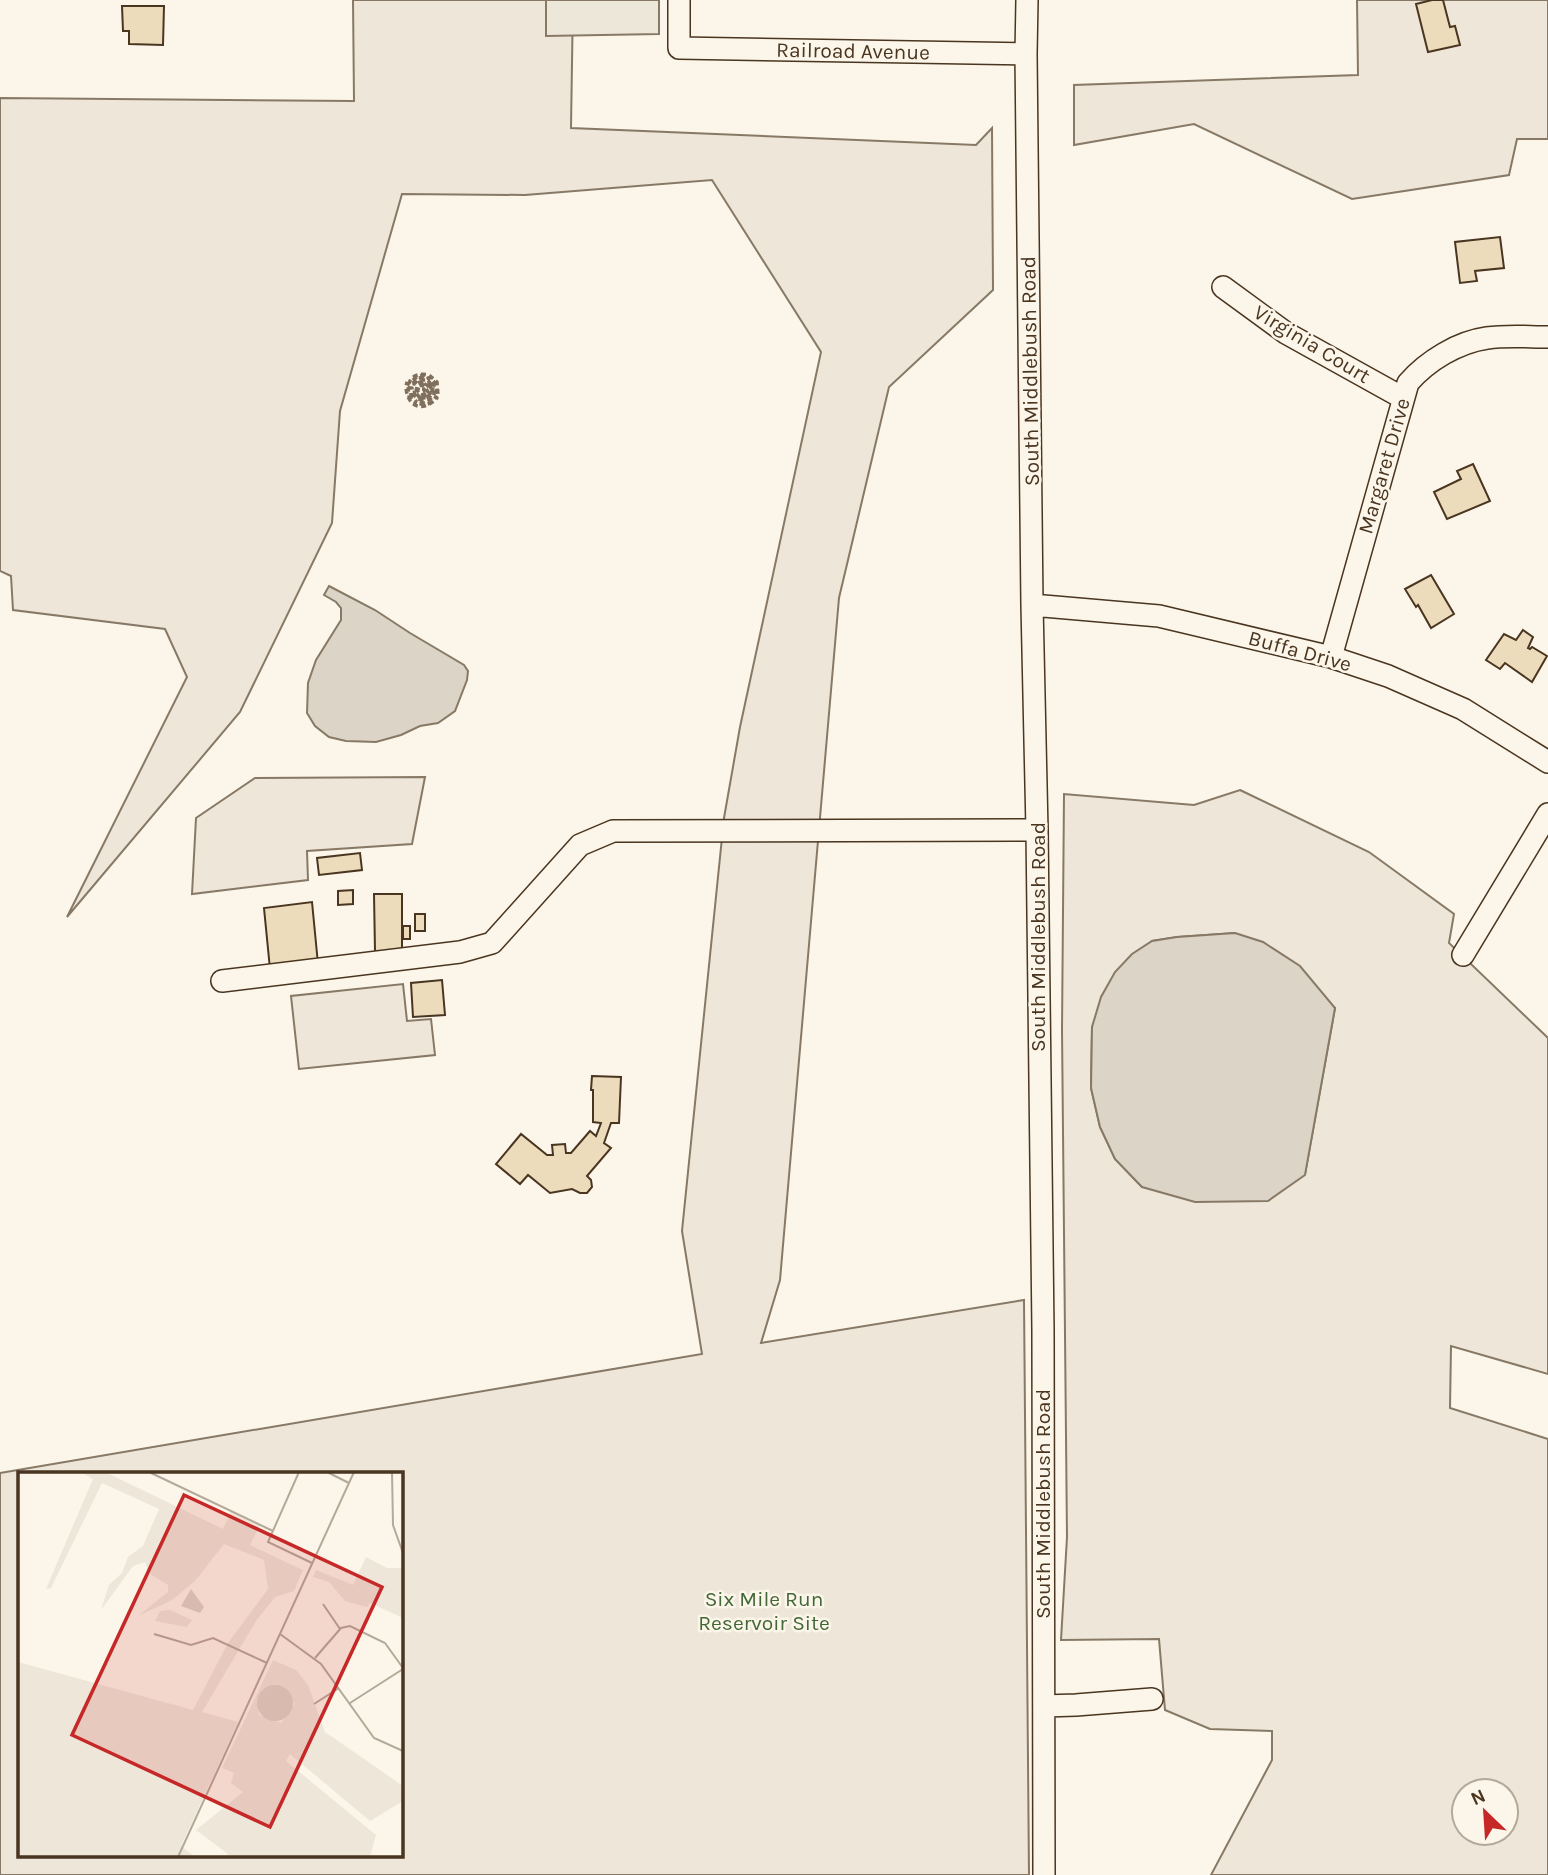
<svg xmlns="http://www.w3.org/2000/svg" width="1548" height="1875" font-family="Karla,sans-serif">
	<rect width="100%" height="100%" fill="#fbf6e9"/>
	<path fill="#ede6d9" stroke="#887966" stroke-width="2" fill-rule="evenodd" d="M353 0H573L571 128 976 145 992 128 993 290 889 387 839 598 780 1280 761 1343 1024 1300 1029 1875H0V1473L702 1354 682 1231 724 818 740 727 821 352 712 180 525 195 402 194 340 411 332 523 240 712 67 917 187 677 165 629 13 610 11 576 0 571V98L354 101ZM19 1474H401V1856H19Z
		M1357 0H1548V139H1517L1509 175 1352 199 1194 124 1074 145V85L1358 75Z
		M425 777 412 844 307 851 308 880 192 894 196 818 255 778Z
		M1240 790 1369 852 1454 914 1449 943 1548 1038V1374L1451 1346 1450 1408 1548 1439V1875H1211L1272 1760V1731L1210 1729 1165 1710 1159 1639 1061 1640 1067 1537 1062 1030 1064 794 1194 805ZM1235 933 1335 1008 1305 1174 1142 1187 1115 1159 1100 1127 1091 1088 1092 1027 1152 941 1177 937ZM1464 1791H1506V1833H1464Z
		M403 984 407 1021 431 1019 435 1055 299 1069 291 996Z"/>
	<path fill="#ede7d9" stroke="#887966" stroke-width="2" d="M546 0H659V34L546 36Z"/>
	<path fill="#dcd4c6" stroke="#887966" stroke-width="2" d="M329 586 375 610 410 633 464 665 468 671 467 680 455 711 438 723 420 726 401 735 376 742 346 741 329 737 315 726 307 713 308 683 316 660 341 620V608L336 602 324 595Z
		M1235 933 1263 942 1300 966 1335 1008 1305 1175 1268 1201 1195 1202 1142 1187 1115 1159 1100 1127 1091 1088 1092 1027 1101 997 1115 972 1132 954 1152 941 1177 937Z"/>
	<path fill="#ecdcbc" stroke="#4a3520" stroke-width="2" d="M1432 0H1443L1450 27 1455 26 1460 45 1428 52 1416 4Z
		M122 6H164L163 45 129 44V31H123Z
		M1500 237 1504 268 1475 271 1477 281 1460 283 1455 242Z
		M1473 464 1490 501 1447 519 1434 492 1461 479 1457 471Z
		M1431 575 1454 614 1431 628 1418 605 1416 607 1405 589Z
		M1523 630 1533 637 1528 648 1530 649 1532 647 1547 656 1532 682 1505 663 1500 669 1486 660 1504 634 1516 640Z
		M360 853 362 870 319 875 317 858Z
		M353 890V904L338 905V891Z
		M374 894H402V951H375Z
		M312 902 318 964 270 969 264 908Z
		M415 914H425V931H415Z
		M403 926H410V939H403Z
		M442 980 445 1015 413 1017 411 983Z
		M592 1076 621 1077 619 1123H611L604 1143 611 1148 587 1176 591 1180 592 1187 587 1193H580L572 1189 550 1193 528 1175 520 1184 496 1164 521 1134 547 1155H553L552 1145 565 1144 566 1153H571L590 1131 596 1136 601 1123 593 1122V1090H591Z"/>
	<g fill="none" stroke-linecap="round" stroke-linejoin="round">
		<defs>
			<path id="minor" d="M679 0V48L1026 54
				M1027 0 1026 54 1032 605 1037 830 1043 1331 1044 1875
				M1223 287 1286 333 1403 398
				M1032 605 1159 616 1331 657 1388 676 1463 709 1548 762
				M1331 657 1408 383C1427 361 1458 342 1487 338 1507 335 1528 337 1548 337
				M1463 955 1548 814
				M222 981 460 952 492 943 580 845 613 831 1037 830
				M1044 1706 1076 1705 1152 1699"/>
		</defs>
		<use href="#minor" stroke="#4a3520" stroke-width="24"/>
		<path stroke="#7f6f5c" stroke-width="3.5" stroke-dasharray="5 3.5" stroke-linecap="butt" d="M405 383 411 385 418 378 426 377C420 372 414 380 409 383 412 375 420 373 429 375L437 382 438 395H437C437 387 436 380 428 378L434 386V395L428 402 418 404H428L436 397 437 398C423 413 407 407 406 387H408L409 396 415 403 416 401 411 395 410 388H412C413 395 415 398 421 400L430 397 433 388 428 380H418L414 384 424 381V383L418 386 424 385 428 392 429 387 426 384 428 383 432 390 428 397 420 399 428 394 421 395 417 390 415 391 419 397 415 396 414 388 424 391V389H421"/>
		<use href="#minor" stroke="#fbf6e9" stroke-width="21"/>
	</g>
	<g text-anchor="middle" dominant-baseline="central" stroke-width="5" stroke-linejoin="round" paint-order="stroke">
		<g font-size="21" fill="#4a3520" stroke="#fbf6e9">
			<text transform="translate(853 51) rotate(1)">Railroad Avenue</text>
			<text transform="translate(1312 344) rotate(31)">Virginia Court</text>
			<text transform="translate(1030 371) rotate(-91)">South Middlebush Road</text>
			<text transform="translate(1384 466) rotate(-74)">Margaret Drive</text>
			<text transform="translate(1300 651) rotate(15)">Buffa Drive</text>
			<text transform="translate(1038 937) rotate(-90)">South Middlebush Road</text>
			<text transform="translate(1043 1504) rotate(-90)">South Middlebush Road</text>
		</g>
		<g font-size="21" fill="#436837" stroke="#fbf6e9">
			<text x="764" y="1599">Six Mile Run<tspan x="764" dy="24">Reservoir Site</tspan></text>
		</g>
	</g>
	<g transform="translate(18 1472)">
		<rect width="385" height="385" fill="#fbf6e9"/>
		<path d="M63 0H87L205 57 213 39 242 53 232 73 285 98 276 119 257 125 238 149 184 240 220 250 163 374 177 385H0V190L175 238 210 171 250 117 246 88 206 72 177 109 154 128 120 144 150 120V113L132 102 127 90 115 94 83 138 91 113 104 101 110 85 125 74 141 37 84 11 33 116 28 117 75 7ZM348 85 369 96H385V146L352 131 349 135 327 129 311 110 295 105 298 98 335 113ZM152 138 174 148 169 155 137 149 142 139ZM255 188 278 198 290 213 307 260 385 314V329L352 349 272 282 268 289 358 363 352 385H207L210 382 178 358 225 320 213 311 216 301 204 296ZM277 231 263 251 241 243 240 237V233Z" fill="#ede6d9" fill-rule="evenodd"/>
		<path d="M173 117 186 135 182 141 163 134ZM239 231a18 18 0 1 1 36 0a18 18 0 1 1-36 0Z" fill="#dcd4c6"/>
		<path fill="none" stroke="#b4a999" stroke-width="2" d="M131 0 255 59M281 0 250 70 294 91M309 0 331 11M374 0 375 53 385 81M305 132 322 157M136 162 173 173 195 166 249 191M262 162 303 192 356 266 385 279M297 186 323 156 332 154 367 171 385 196M332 231 385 197M296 232 321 216M160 385 336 0"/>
		<path fill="#c62828" fill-opacity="0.15" stroke="#c62828" stroke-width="3.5" d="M166 23 364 115 252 355 54 263Z"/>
		<rect width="385" height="385" fill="none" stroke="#4a3520" stroke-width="3.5"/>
	</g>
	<g transform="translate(1485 1812) rotate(335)"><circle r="33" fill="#fbf6e9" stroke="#b4a999" stroke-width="2"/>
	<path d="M0-5L12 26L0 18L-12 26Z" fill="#c62828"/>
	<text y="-10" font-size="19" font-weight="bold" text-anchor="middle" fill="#4a3520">N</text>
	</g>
</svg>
